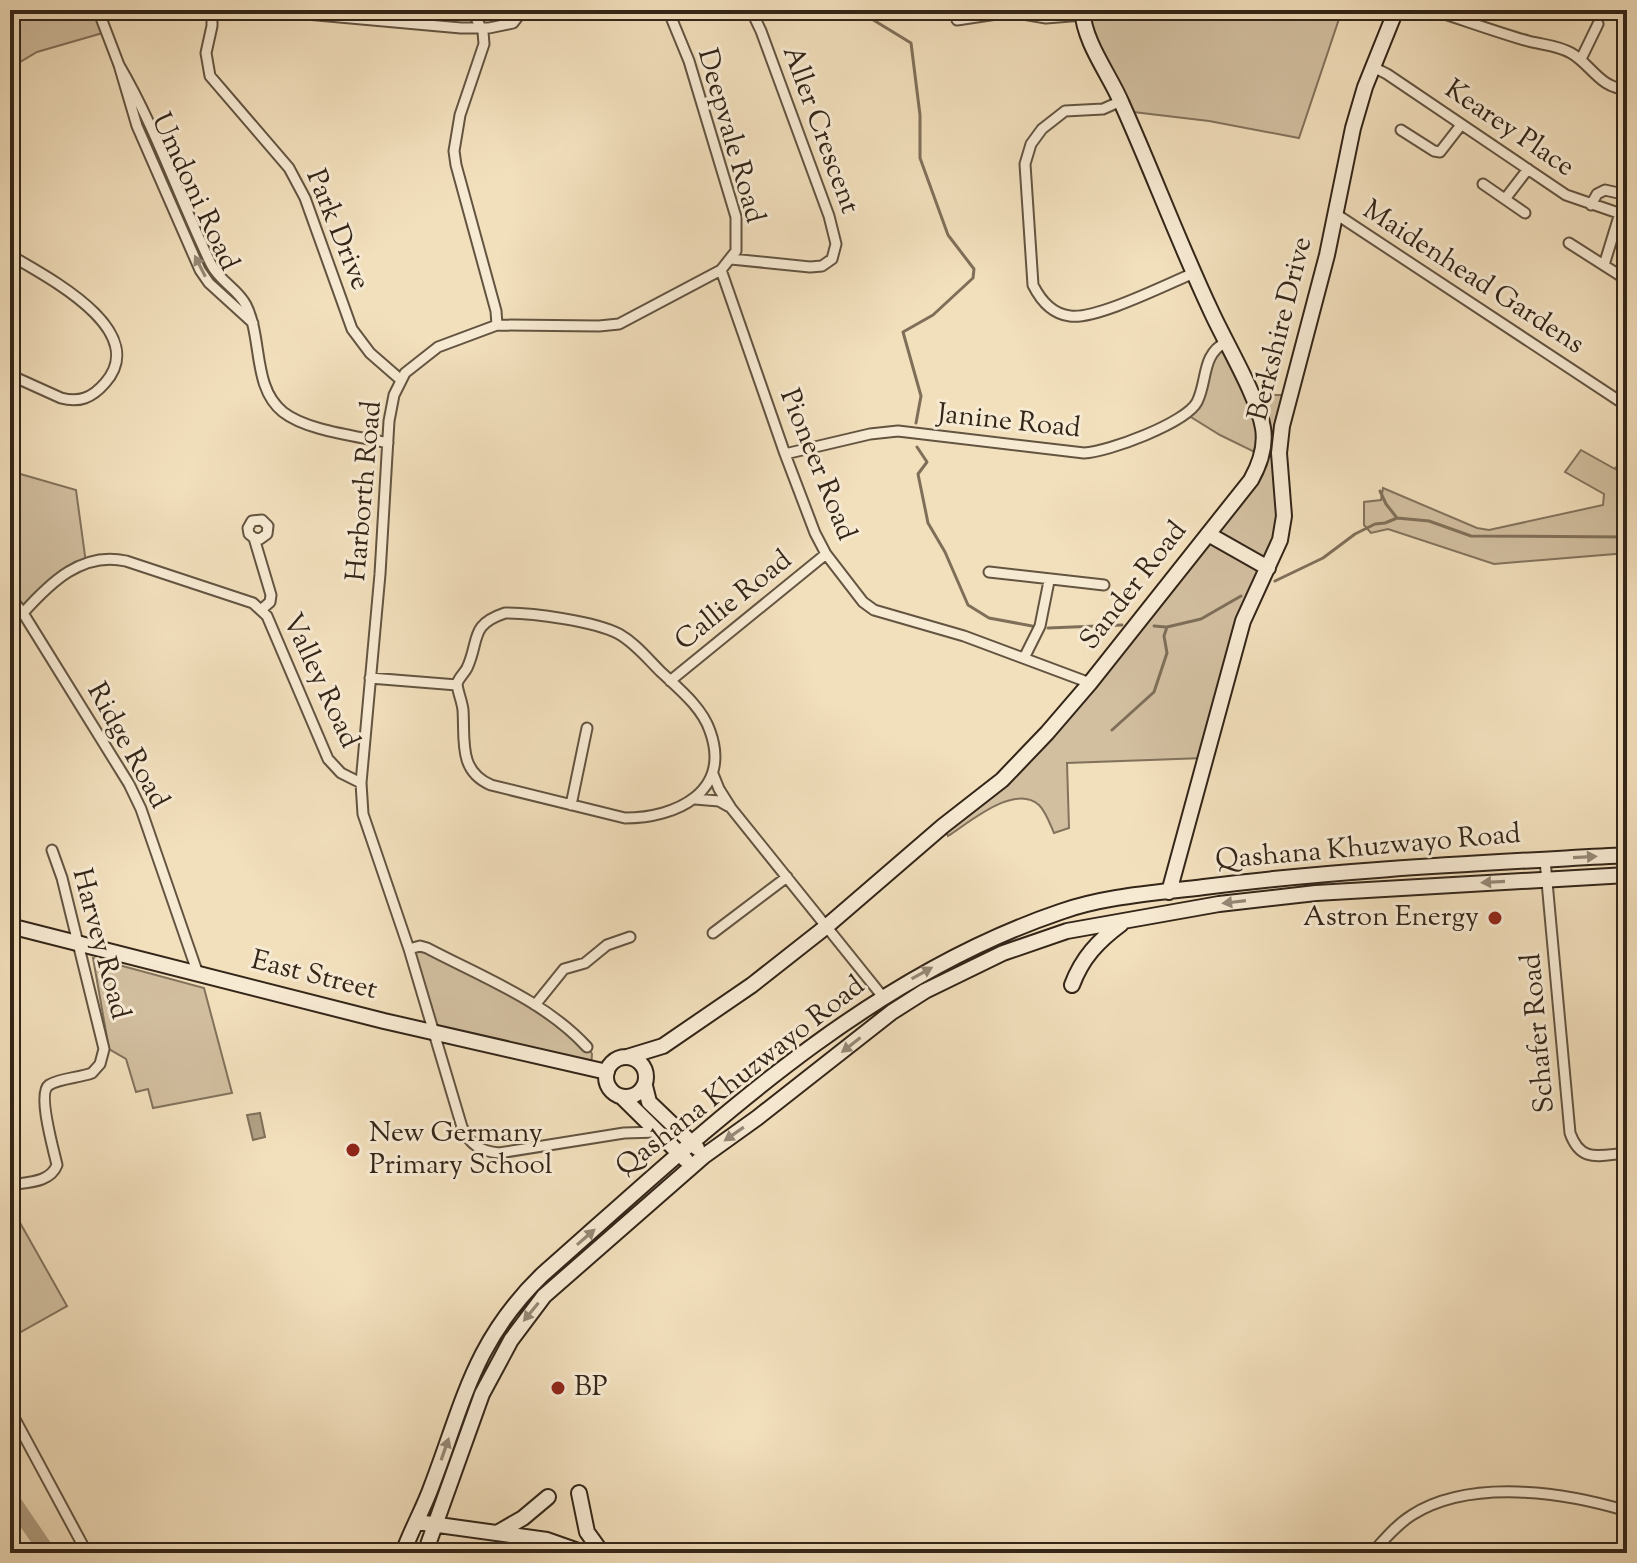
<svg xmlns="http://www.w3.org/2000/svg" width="1637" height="1563" font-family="'Sorts Mill Goudy',serif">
	<rect width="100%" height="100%" fill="#f2dfbc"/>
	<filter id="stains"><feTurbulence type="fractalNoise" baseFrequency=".0025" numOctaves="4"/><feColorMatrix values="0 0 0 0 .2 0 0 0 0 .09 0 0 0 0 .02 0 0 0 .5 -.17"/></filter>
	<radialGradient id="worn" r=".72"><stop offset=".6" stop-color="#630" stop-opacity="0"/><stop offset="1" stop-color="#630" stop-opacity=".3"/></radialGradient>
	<path fill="#d2bfa0" stroke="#82725c" stroke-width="2" d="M10 10H98L106 32 37 52 10 68Z
		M1082 10H1342L1299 138 1209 121 1125 111Z
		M1226 342 1251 395H1290L1282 426 1284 515 1204 758 1067 763 1069 828 1054 833C1050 824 1046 812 1039 805 1014 783 969 823 948 836L943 825 1001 779 1090 683 1261 455 1220 435 1186 414 1192 410 1205 370Z
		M1581 450 1615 469 1627 451V553L1494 564 1388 529 1371 533 1364 525V502L1381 500 1383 488 1477 528 1489 530 1603 505 1604 494 1565 472Z
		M10 471 76 490 86 563 71 569 23 612 10 596Z
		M416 946 536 1005 588 1047 592 1054 591 1068 434 1033 408 949Z
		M93 958 204 988 232 1093 153 1108 148 1089 136 1092 126 1059 109 1049Z
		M10 1205 67 1306 10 1338Z"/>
	<path fill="#b1a084" stroke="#7f6f59" stroke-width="2" d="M260 1113 265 1137 253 1140 247 1115Z"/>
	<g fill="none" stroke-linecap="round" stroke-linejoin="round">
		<path stroke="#7f6f59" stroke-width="3" d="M857 10 911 43 920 115V158L948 235 974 269 973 278 933 315 903 332 921 396 916 423
			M917 447 927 462 918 474 928 523 945 552 968 605 989 618 1032 626
			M1380 491 1386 504 1397 518 1429 521 1471 536 1627 537
			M1275 581 1323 558 1355 534 1375 524 1385 523 1397 518
			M1154 626 1166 627
			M1048 628 1122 625
			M1112 730 1154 692 1167 653 1164 636 1167 627 1201 619 1241 596"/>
		<path stroke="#b1a084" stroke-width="16" d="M10 1497 48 1553"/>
		<defs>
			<path id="street" d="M98 10 119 65 137 126 200 270 209 283 253 323
				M212 10V26L206 53 210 76 289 168 305 198 352 329 370 353 401 380
				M262 10 461 28H489L513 23 523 10
				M472 10 483 32 484 44 460 115 454 151 456 165 496 311 497 325
				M1432 10C1464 20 1496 32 1528 41 1543 45 1557 45 1571 53 1591 64 1600 89 1627 89
				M957 20 1010 12 1046 18 1083 15
				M1581 59 1598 24
				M119 65C156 128 179 198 211 264 219 281 238 289 246 305 263 339 252 387 283 412 307 431 358 436 388 443
				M1373 67 1387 74 1566 195 1627 216
				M1121 101 1103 109 1065 111 1042 129 1031 144 1025 164 1033 285C1041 301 1052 314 1070 316 1096 320 1167 284 1194 273
				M1401 130 1434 151 1440 152 1461 125
				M1483 184 1525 213
				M1505 199 1528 169
				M1591 205 1597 194 1605 190 1627 195
				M1336 214 1627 406
				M1569 243 1627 280
				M10 255C45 276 152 330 105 383 92 398 79 403 61 398L10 375
				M731 259 810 267 822 266 832 259 836 244 829 216 761 31 751 10
				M1604 265 1620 213
				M721 270 785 454 815 533 826 554 863 602 874 610 964 636 1090 683
				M785 454 870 434 898 431 1084 453C1108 452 1186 423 1197 402 1208 380 1201 355 1226 342
				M254 538 260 539 267 534 268 526 262 520 252 521 248 528 249 534 254 538 271 595 270 602 262 609
				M989 572 1104 585
				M10 597 23 613 129 784 141 809 198 974
				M23 613C50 583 82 551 126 561L253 603 267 616 328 759 341 773 361 783
				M505 613C533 613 594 621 619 634 635 643 647 658 660 671 678 688 702 707 710 731 732 792 676 818 625 818L491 785C458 771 465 740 463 710 462 701 458 693 457 684 459 677 464 674 467 668 480 640 469 625 505 613Z
				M1024 658 1040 626 1049 581
				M370 678 457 685
				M670 681 826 554
				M713 774 719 789 731 808 883 997
				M695 799 719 801 728 806
				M571 805 587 728
				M1545 860 1570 1133C1581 1164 1600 1155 1627 1153
				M713 933 787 877
				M409 949 420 946 427 948C482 977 545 1001 587 1047
				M535 1005 564 969 585 963 607 945 630 937
				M658 1132 624 1133 499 1153C480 1151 470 1145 462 1127L409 949 363 814 361 783 380 574 389 421 394 395 405 373 438 347 497 325 599 326 619 324 721 270 736 251V217L689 61 668 10
				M10 1185C27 1182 50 1183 57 1165 54 1151 37 1093 49 1085 60 1078 79 1078 92 1073L100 1064 104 1049 62 878 52 850
				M10 1410 87 1553
				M1372 1553C1384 1540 1396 1525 1412 1515 1471 1478 1564 1492 1627 1511"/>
			<path id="secondary" d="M1208 534 1268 568
				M1169 892 1243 621 1280 540 1284 516 1279 453 1282 426 1327 255 1353 128 1365 87 1396 10
				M10 926 384 1021 607 1072
				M1072 985C1082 958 1098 941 1121 924
				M606 1077a20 20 0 1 1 40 0a20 20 0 1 1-40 0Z
				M627 1057 663 1046 752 985 827 926 943 826 1002 780 1047 733 1090 683 1251 480C1260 464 1266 446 1263 428 1258 397 1225 342 1211 311 1179 243 1153 173 1122 104 1109 73 1085 45 1082 10
				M645 1086 649 1102 697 1148
				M622 1097 686 1160
				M579 1493 587 1532 602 1553
				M424 1523 547 1540 584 1553
				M497 1533 523 1518 548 1497
				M403 1553C411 1530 424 1508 432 1485 464 1401 474 1341 542 1275 700 1136 857 981 1060 912 1105 896 1156 893 1204 887 1344 869 1486 863 1627 855
				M425 1553 482 1394 511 1340 544 1296 704 1156 757 1118 892 1012 925 991 1003 953 1067 931 1219 904 1316 893 1627 875"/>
		</defs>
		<use href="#street" stroke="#635441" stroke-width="13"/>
		<use href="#secondary" stroke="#332518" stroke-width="18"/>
		<use href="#street" stroke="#f7ead3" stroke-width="9"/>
		<use href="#secondary" stroke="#f7ead3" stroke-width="14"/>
	</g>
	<defs><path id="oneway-solid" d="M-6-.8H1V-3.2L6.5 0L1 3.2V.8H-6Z" transform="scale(2)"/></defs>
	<g fill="#958876">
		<use href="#oneway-solid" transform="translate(200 266) rotate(-117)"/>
		<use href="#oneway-solid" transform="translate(1585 857) rotate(-3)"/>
		<use href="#oneway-solid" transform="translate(1493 882) rotate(177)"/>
		<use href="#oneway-solid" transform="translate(1234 902) rotate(173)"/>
		<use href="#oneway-solid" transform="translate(922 973) rotate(-29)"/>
		<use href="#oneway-solid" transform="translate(851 1045) rotate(142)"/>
		<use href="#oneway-solid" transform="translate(734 1134) rotate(145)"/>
		<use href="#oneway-solid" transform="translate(586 1237) rotate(-41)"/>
		<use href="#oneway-solid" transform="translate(531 1312) rotate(129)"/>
		<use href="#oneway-solid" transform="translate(445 1449) rotate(-71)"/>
	</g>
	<g fill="#8f2418" stroke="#f7ead3" stroke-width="3">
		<circle cx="1495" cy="918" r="8"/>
		<circle cx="353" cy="1150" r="8"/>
		<circle cx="558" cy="1388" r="8"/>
	</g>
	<g text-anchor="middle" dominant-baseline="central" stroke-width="6" stroke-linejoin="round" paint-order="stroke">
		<g font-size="28" fill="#332518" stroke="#f7ead3">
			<text transform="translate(1509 129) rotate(34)">Kearey Place</text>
			<text transform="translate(820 130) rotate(70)">Aller Crescent</text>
			<text transform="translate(730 136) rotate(74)">Deepvale Road</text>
			<text transform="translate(194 192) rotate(65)">Umdoni Road</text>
			<text transform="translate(337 230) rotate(68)">Park Drive</text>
			<text transform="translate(1473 278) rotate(33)">Maidenhead Gardens</text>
			<text transform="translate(1281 329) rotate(-76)">Berkshire Drive</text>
			<text transform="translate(1009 422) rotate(6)">Janine Road</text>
			<text transform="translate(817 465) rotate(68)">Pioneer Road</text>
			<text transform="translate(365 491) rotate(-85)">Harborth Road</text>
			<text transform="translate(1134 586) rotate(-52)">Sander Road</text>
			<text transform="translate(734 601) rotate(-39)">Callie Road</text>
			<text transform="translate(320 681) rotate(65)">Valley Road</text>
			<text transform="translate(127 746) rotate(61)">Ridge Road</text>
			<text transform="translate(1368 848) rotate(-5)">Qashana Khuzwayo Road</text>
			<text transform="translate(100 944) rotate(75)">Harvey Road</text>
			<text transform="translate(314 976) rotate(14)">East Street</text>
			<text transform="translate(1539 1033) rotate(-95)">Schafer Road</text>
			<text transform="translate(741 1077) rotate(-38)">Qashana Khuzwayo Road</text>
		</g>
		<g font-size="28" fill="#332518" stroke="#f7ead3" text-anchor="start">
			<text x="1479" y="918" text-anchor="end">Astron Energy</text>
			<text x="369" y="1134">New Germany<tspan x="369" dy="32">Primary School</tspan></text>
			<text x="574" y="1388">BP</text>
		</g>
	</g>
	<rect width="1637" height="1563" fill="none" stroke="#f2dfbc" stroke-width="40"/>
	<rect x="12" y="12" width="1613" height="1539" fill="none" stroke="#332518" stroke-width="4"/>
	<rect x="20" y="20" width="1597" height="1523" fill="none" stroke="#332518" stroke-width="2"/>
	<rect width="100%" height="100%" filter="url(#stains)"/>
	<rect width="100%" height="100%" fill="url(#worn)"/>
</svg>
